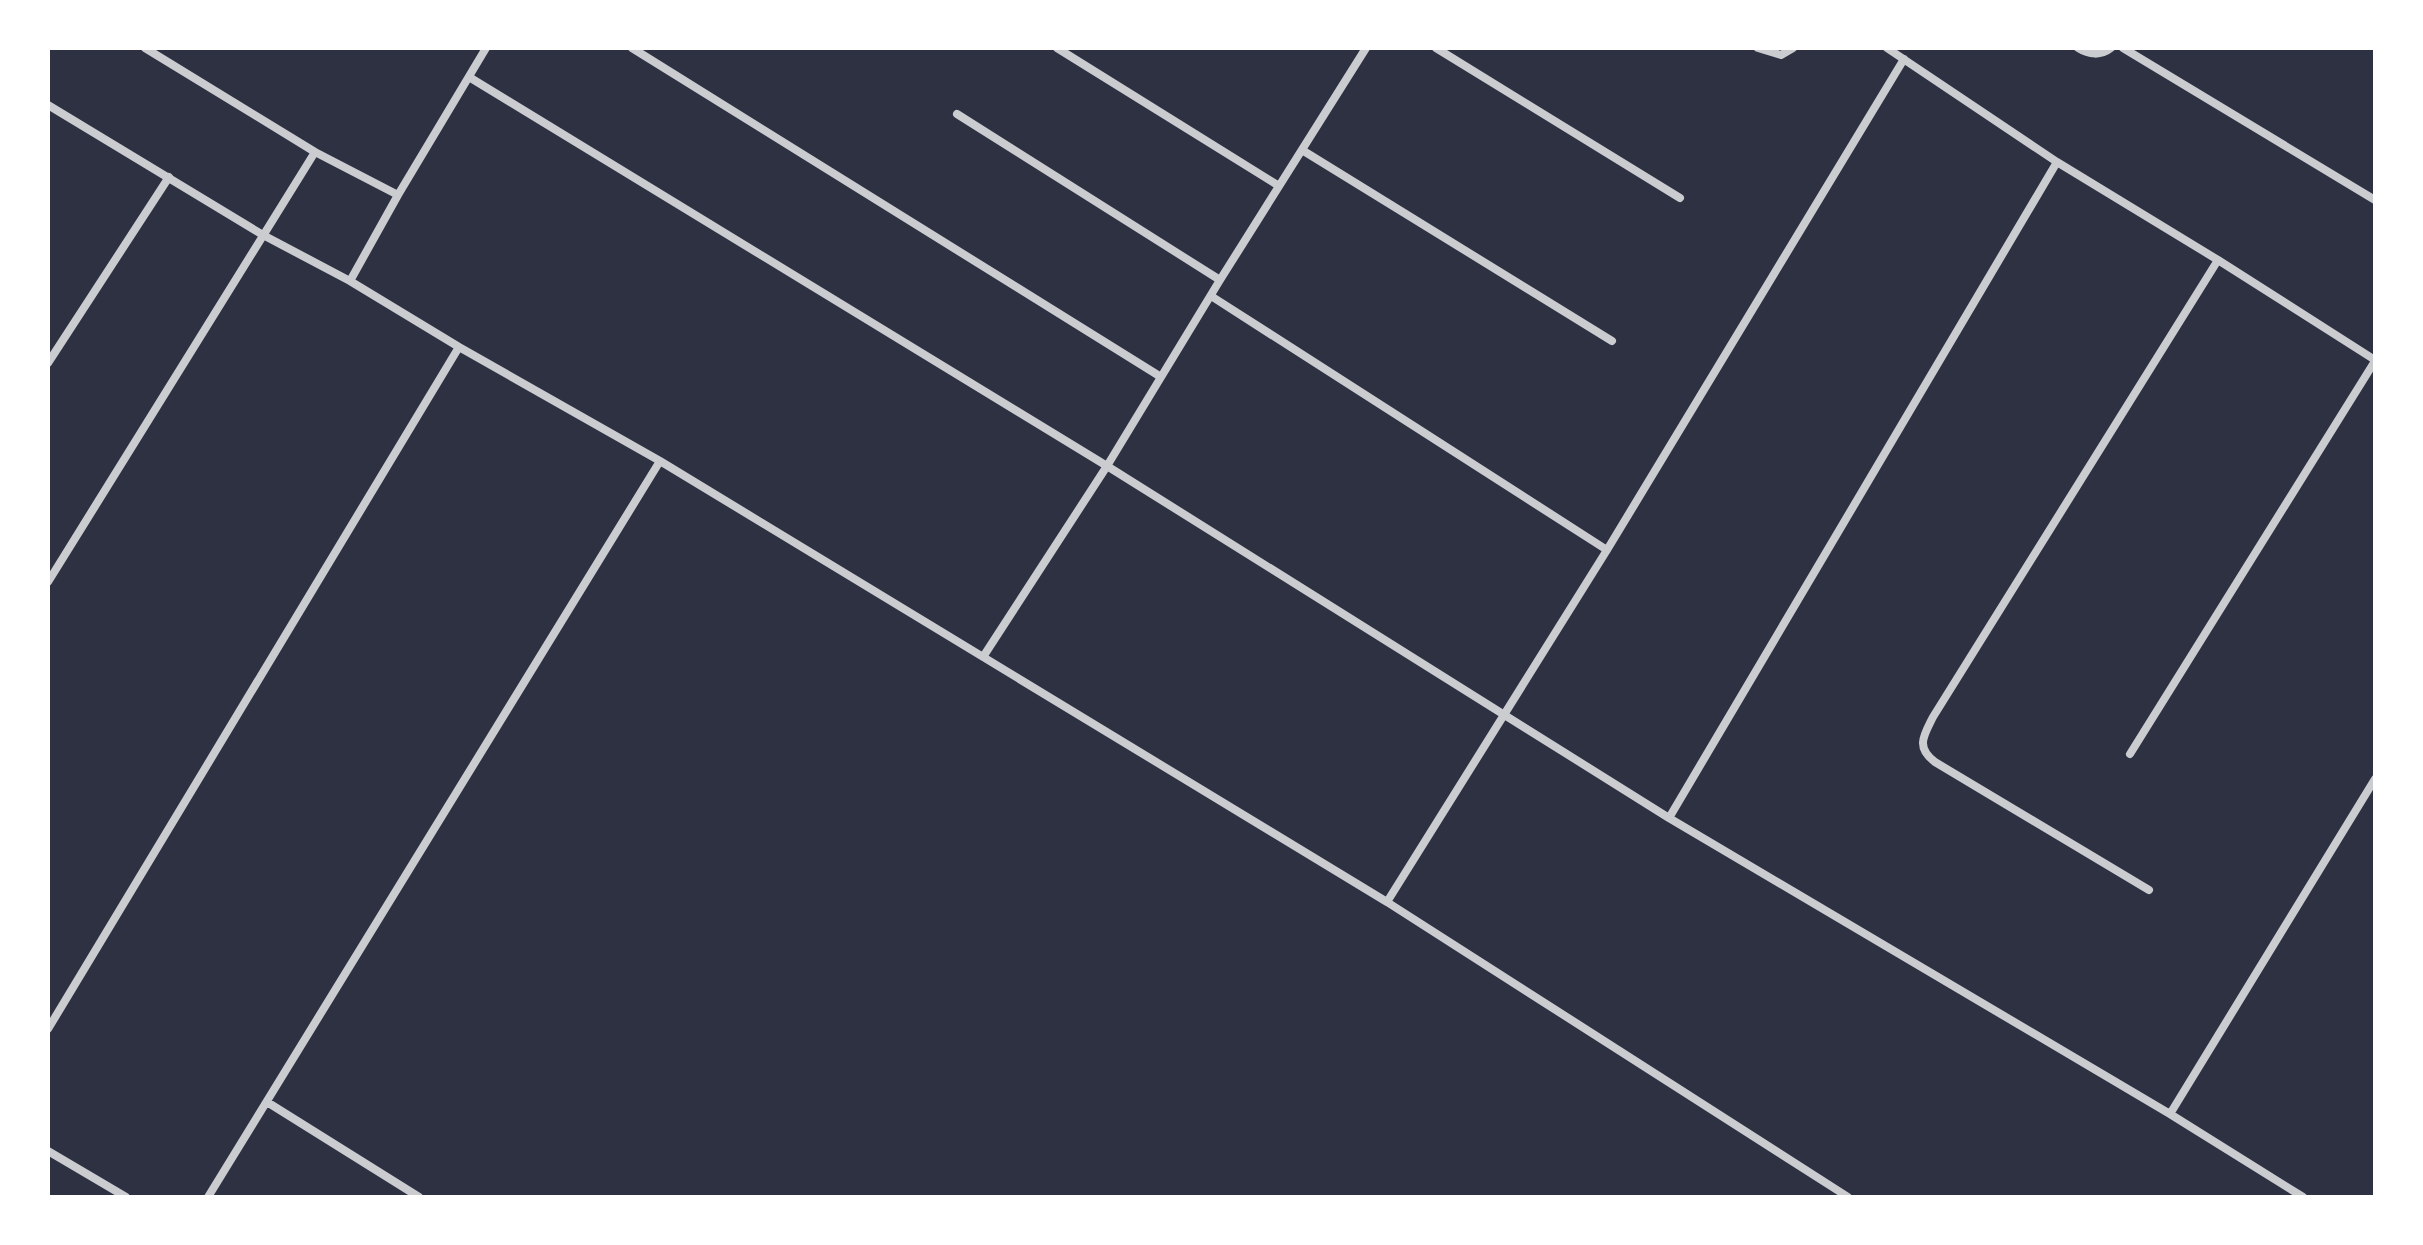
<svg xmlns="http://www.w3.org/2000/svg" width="2423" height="1245" font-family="'Public Sans',sans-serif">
	<rect width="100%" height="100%" fill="#2d3142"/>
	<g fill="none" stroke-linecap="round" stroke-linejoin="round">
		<path stroke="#caccd0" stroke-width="8" d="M145 48 315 152 398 195
			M632 48 1161 377
			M1057 48 1279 186
			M1436 48 1680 198
			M1758 48 1781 55 1793 48
			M1887 48 2057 162 2218 260 2375 360
			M2078 48C2089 55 2101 56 2111 48
			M2123 48 2375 200
			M469 77 1107 466 1669 818 2170 1114 2303 1197
			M48 105 263 235 350 281 459 347 660 461 1387 902 1848 1197
			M957 114 1220 280
			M1302 150 1612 341
			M350 281 398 195 486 48
			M1211 296 1607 550
			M48 363 169 177
			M48 582 315 152
			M983 657 1107 466 1220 280 1366 48
			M2130 754 2375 361
			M1669 818 2057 162
			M2149 890 1935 762C1915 747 1924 735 1933 717L2218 260
			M1387 902 1607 550 1904 59
			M48 1029 459 347
			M267 1102 419 1197
			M2170 1114 2375 779
			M48 1151 126 1197
			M208 1197 660 461"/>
	</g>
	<rect width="2423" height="1245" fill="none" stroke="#ffffff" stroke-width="100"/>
</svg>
